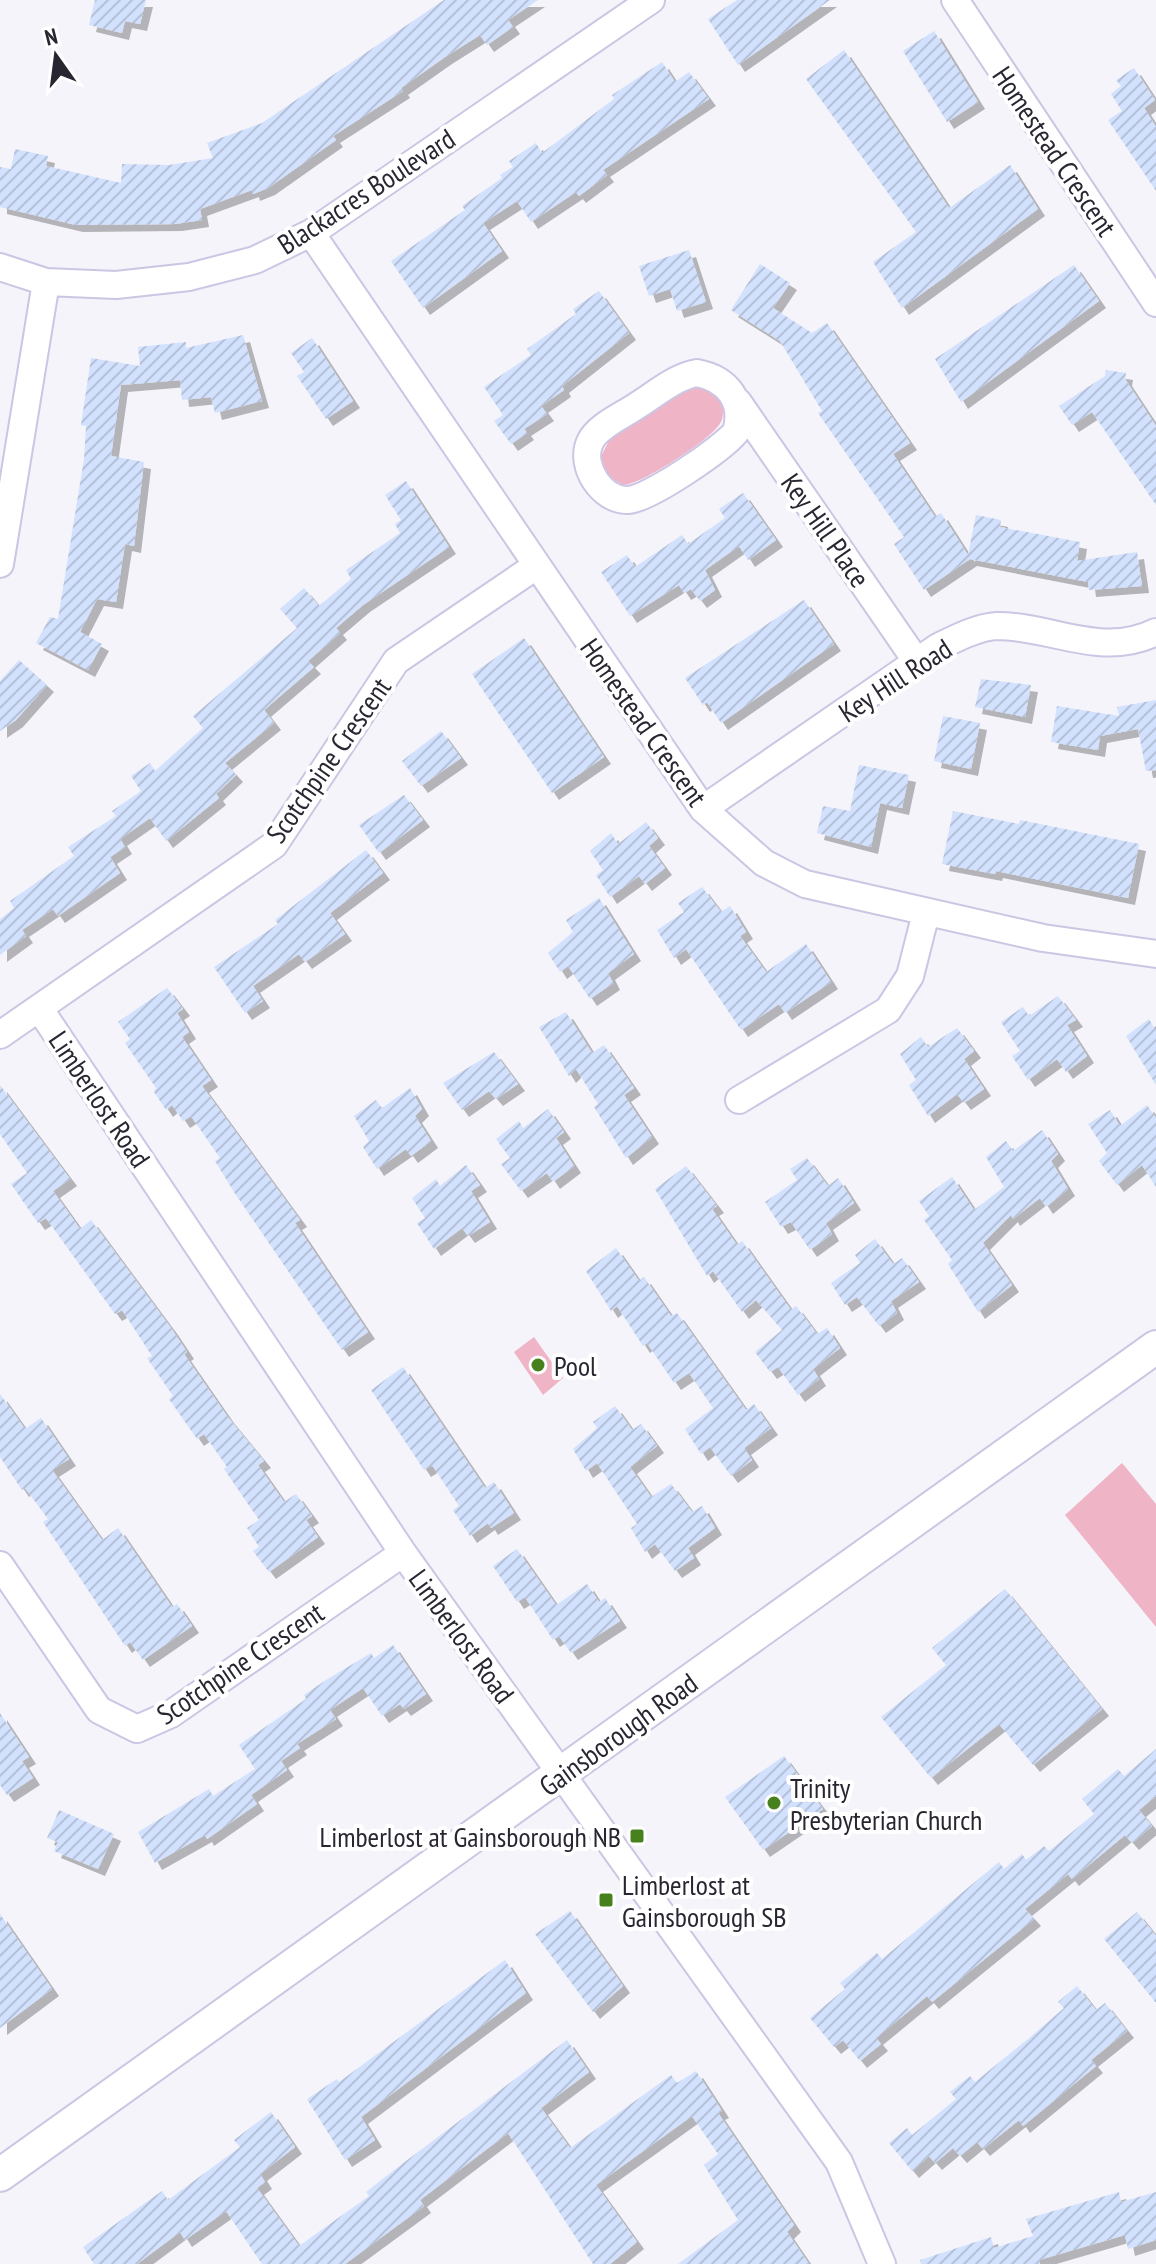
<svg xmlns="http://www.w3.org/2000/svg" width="1156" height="2264" font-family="'PT Sans Narrow',sans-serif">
	<defs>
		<pattern id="building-hatch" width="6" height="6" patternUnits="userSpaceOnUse" patternTransform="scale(2)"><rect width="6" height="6" fill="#d2e1fd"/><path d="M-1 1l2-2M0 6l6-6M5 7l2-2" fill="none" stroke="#b4c1d9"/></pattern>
		<filter id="shadow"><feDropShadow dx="7" dy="7" stdDeviation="0" flood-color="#0004"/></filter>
	</defs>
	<rect width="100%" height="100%" fill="#f5f4fa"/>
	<path fill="#efb4c5" d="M696 385C705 386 717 391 721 401 724 408 724 419 719 425 708 441 641 485 623 485L607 476 601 456 610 439 686 388Z
		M534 1337 563 1378 543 1395 514 1352Z
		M1122 1463 1156 1504V1627L1065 1515Z"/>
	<path fill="url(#building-hatch)" filter="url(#shadow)" d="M95 0H146L140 24 125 21 122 33 89 25Z
		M444 0H538L508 20 513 27 487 45 480 35 445 57 401 88 403 91 333 136 336 140 268 188 253 194 252 190 200 209 202 220 175 224 76 225 0 207V167L11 169 15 149 48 156 46 166 121 183 122 164 169 165 213 158 207 143 262 123Z
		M737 0H830L738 65 708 19Z
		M934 31 978 102 947 122 903 51Z
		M844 50 949 208 1010 165 1038 209 902 308 873 262 916 232 806 79Z
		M662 62 675 82 689 72 709 99 603 170 607 175 579 196 576 192 531 222 517 201 483 223 502 251 423 308 391 261 465 210 462 206 502 178 500 175 513 167 509 161 536 143 542 153 614 99 612 95Z
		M1134 68 1155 100 1144 108 1156 127V191L1108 120 1122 111 1111 94 1121 86 1116 80Z
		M689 250 706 302 677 311 670 289 649 296 639 266Z
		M760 264 790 283 773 308 812 333 827 323 910 443 893 454 935 517 941 513 968 555 976 515 1001 520 1000 527 1080 542 1077 561 1137 552 1142 586 1089 590 1088 582 970 559 924 590 894 544 904 537 818 413 822 411 780 341 731 310Z
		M1074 265 1099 301 961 402 935 359Z
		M599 291 629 333 562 386 564 390 541 406 547 414 524 429 527 433 511 444 494 421 503 415 484 387 531 355 527 349 576 314 573 309Z
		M243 335 262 401 215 413 211 397 182 400 180 380 121 385 111 456 144 462 134 546 125 544 116 602 97 599 80 632 102 644 88 670 36 643 50 617 58 619 84 459 86 426 81 425 91 358 140 366 138 347 186 342V348Z
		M312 338 353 401 326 419 297 376 304 372 291 353Z
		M1106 370 1126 373 1125 379 1156 426V505L1092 412 1072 425 1059 406 1105 376Z
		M406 481 449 547 363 605 336 628 340 633 308 661 314 667 264 710 274 723 225 763 236 775 216 794 219 798 166 841 150 818 120 839 125 847 110 857 120 873 58 916 53 909 22 930 26 936 0 955V919L14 908 10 901 74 856 68 847 116 816 112 811 141 791 131 776 150 763 155 771 203 728 193 716 297 628 280 609 304 588 319 606 351 579 346 570 400 533 395 524 401 520 385 495Z
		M743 493 776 540 748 560 739 546 705 570 715 590 700 601 691 589 684 593 679 585 630 616 601 572 627 555 635 567 682 535 688 544 725 518 719 509Z
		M804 600 834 644 721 723 707 702 703 705 685 678Z
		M524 638 604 757 552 793 472 674Z
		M19 660 47 685 16 720 0 731V681Z
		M981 679 1031 685 1025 717 975 707Z
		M1156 700V770L1146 771 1138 729 1100 736 1098 750 1051 742 1057 706 1119 716 1117 707Z
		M943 716 980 723 971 769 934 761Z
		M441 731 461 758 421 786 402 761Z
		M859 765 909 775 902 808 880 803 871 847 817 833 823 806 850 811Z
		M404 795 423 820 379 853 359 825Z
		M953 811 1019 824 1020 820 1139 844 1128 898 996 871 995 874 942 864Z
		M646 822 658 838 649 846 665 868 645 884 639 876 610 897 596 875 603 870 590 851 611 833 618 844Z
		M366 850 383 873 330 913 345 934 305 962 299 954 253 986 263 1001 245 1013 214 967 278 924 275 920Z
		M702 887 721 912 730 906 746 932 740 936 766 972 806 944 831 982 785 1013 779 1004 741 1030 686 949 674 958 657 930 684 912 678 903Z
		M599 898 634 954 608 973 613 983 590 999 568 966 560 972 548 953 573 932 566 920Z
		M167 988 183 1009 177 1013 189 1032 182 1037 211 1080 202 1086 300 1220 295 1223 368 1332 342 1350 234 1192 215 1161 220 1158 191 1116 183 1121 172 1105 166 1110 154 1092 156 1088 125 1043 130 1039 118 1022Z
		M1058 996 1076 1020 1067 1025 1087 1056 1066 1072 1057 1059 1028 1080 1012 1056 1020 1051 1001 1022 1023 1007 1029 1016Z
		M566 1012 592 1053 604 1045 634 1088 624 1095 652 1137 626 1158 594 1107 598 1104 576 1069 569 1076 539 1027Z
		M1149 1019 1156 1031V1085L1126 1036Z
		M957 1028 974 1051 964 1059 984 1089 964 1103 957 1094 928 1116 909 1085 916 1080 900 1054 921 1037 928 1047Z
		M494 1052 518 1084 496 1099 489 1091 462 1110 443 1083Z
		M0 1085 70 1179 53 1191 80 1229 91 1220 171 1328 187 1352 184 1354 227 1416 264 1461 258 1465 284 1502 296 1494 312 1516 306 1520 318 1537 269 1572 253 1551 259 1547 247 1528 259 1520 224 1469 227 1467 204 1434 197 1439 169 1399 173 1396 147 1358 152 1356 122 1310 115 1314 46 1218 38 1223 11 1184 27 1173 0 1134Z
		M410 1088 422 1109 415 1116 431 1141 411 1156 406 1149 377 1169 363 1147 369 1141 354 1116 376 1100 382 1108Z
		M1147 1105 1156 1118V1187L1142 1165 1117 1185 1099 1161 1107 1153 1088 1124 1110 1110 1120 1126Z
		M548 1109 564 1132 556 1138 574 1166 553 1182 547 1173 521 1191 501 1164 510 1158 496 1139 519 1121 523 1128Z
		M1042 1130 1058 1154 1051 1161 1068 1189 1046 1207 1040 1198 1013 1219 1011 1215 983 1243 1012 1285 978 1312 948 1264 952 1260 924 1220 929 1216 919 1201 952 1177 974 1210 1004 1187 986 1157 1006 1141 1013 1151Z
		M807 1158 828 1186 838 1178 854 1203 826 1223 832 1234 810 1250 791 1222 781 1227 765 1202 797 1180 790 1169Z
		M466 1165 480 1185 471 1191 490 1222 468 1236 462 1228 434 1249 417 1223 425 1218 412 1198 436 1179 440 1186Z
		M686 1166 717 1206 712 1209 737 1245 742 1241 791 1310 796 1306 817 1334 827 1328 840 1348 813 1369 819 1379 798 1395 778 1367 770 1372 755 1352 782 1330 756 1300 742 1312 713 1271 707 1276 655 1189Z
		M875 1239 893 1264 902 1258 919 1282 891 1301 897 1313 879 1326 857 1297 845 1305 831 1283 860 1263 855 1255Z
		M616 1248 639 1281 644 1277 671 1316 677 1313 746 1410 754 1404 771 1428 744 1448 752 1460 731 1476 710 1447 701 1454 685 1429 713 1408 689 1373 674 1383 647 1343 643 1346 617 1306 611 1311 586 1271Z
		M403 1367 485 1488 494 1482 514 1513 491 1528 488 1523 470 1536 453 1510 459 1506 432 1465 424 1470 371 1390Z
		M0 1394 25 1429 41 1418 69 1459 52 1470 102 1540 118 1528 172 1607 177 1604 192 1626 143 1660 130 1642 125 1646 43 1522 48 1519 25 1488 22 1490 0 1457Z
		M615 1406 632 1430 641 1424 657 1446 630 1467 651 1497 671 1484 692 1512 702 1506 715 1528 688 1548 694 1558 675 1571 655 1544 645 1552 631 1528 637 1524 597 1463 586 1471 573 1449 597 1428 593 1422Z
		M517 1549 556 1605 587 1584 599 1602 605 1598 620 1621 571 1653 559 1636 553 1640 525 1597 517 1602 493 1566Z
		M1005 1589 1102 1709 1033 1765 999 1724 931 1778 881 1717 946 1665 932 1648Z
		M393 1645 426 1694 404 1709 400 1704 382 1716 363 1688 330 1710 336 1719 297 1744 300 1748 281 1761 287 1770 251 1795 257 1804 207 1839 205 1835 155 1863 138 1832 209 1789 213 1796 255 1769 239 1745 306 1699 304 1695 326 1680 371 1653 374 1658Z
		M0 1713 29 1757 22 1761 33 1778 7 1795 0 1785Z
		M1156 1749V1796L1139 1810 1152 1826 1132 1843 1125 1835 1072 1879 1068 1874 1025 1909 1034 1919 932 2002 927 1996 876 2038 881 2044 860 2061 843 2040 834 2047 810 2018 845 1989 840 1983 877 1953 882 1959 999 1862 1004 1869 1022 1854 1026 1860 1044 1846 1049 1851 1094 1814 1082 1799 1118 1769 1124 1776Z
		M784 1756 823 1809 763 1850 725 1797Z
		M59 1810 114 1834 98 1869 54 1851 58 1842 47 1838Z
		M570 1911 623 1986 593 2012 535 1934Z
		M1137 1912 1156 1936V2003L1104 1939Z
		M0 1914 52 1989 0 2028Z
		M505 1960 526 1993 361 2117 375 2140 345 2160 307 2099 337 2079 339 2082Z
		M1077 1986 1096 2010 1105 2003 1127 2031 1091 2060 1096 2066 1023 2126 1019 2120 983 2149 977 2142 960 2156 953 2148 935 2163 929 2156 912 2171 889 2143 907 2128 912 2135 956 2099 950 2092 970 2076 975 2082 1028 2039 1064 2008 1058 2002Z
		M567 2040 589 2072 541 2108 570 2148 671 2075 677 2083 696 2071 722 2111 718 2113 794 2225 787 2232 809 2264H678L738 2220 704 2165 718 2154 692 2116 596 2185 637 2242 610 2264H593L508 2133 420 2200 424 2206 345 2264H262L226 2211 185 2240 180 2232 137 2264H94L83 2247 162 2191 168 2200 240 2147 234 2140 271 2112 295 2147 260 2174 265 2182 257 2188 299 2246 369 2196 366 2192 398 2167Z
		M1119 2192 1121 2202 1156 2192V2240L1128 2249 1125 2235 1039 2260 1040 2264H921L920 2260 991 2237 994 2248 1033 2236 1026 2219Z"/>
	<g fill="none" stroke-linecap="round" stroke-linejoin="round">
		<defs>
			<path id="minor" d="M955 0 1156 303
				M311 233 703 809 764 863 805 884 1043 938 1156 954
				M0 267 46 282 116 285 189 277 255 260 311 233 651 0
				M697 373C728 379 745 402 736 432 722 449 649 499 628 500 602 501 579 466 590 442 597 426 624 415 638 405 657 393 675 377 697 373Z
				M738 402 917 662
				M0 564 46 282
				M703 809 938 647C955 639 977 627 997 626 1052 626 1102 659 1156 632
				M39 1008 403 1553 839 2162 882 2264
				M0 1035 274 845 396 661 536 566
				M739 1100 888 1010 910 976 926 913
				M0 1565 99 1710 137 1729 171 1714 403 1553"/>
			<path id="major" d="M0 2175 1156 1347"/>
		</defs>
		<use href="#minor" stroke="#ccc5e3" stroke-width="30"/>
		<use href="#major" stroke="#ccc5e3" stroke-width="36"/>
		<use href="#minor" stroke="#fff" stroke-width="26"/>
		<use href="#major" stroke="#fff" stroke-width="32"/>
	</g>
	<g fill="#47811d" stroke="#fff" stroke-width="3">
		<circle cx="538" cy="1365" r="8"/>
		<circle cx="774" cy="1803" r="8"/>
		<rect x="629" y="1828" width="16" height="16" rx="4"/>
		<rect x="598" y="1892" width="16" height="16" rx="4"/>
	</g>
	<g text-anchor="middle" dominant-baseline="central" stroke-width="8" stroke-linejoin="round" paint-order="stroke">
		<g font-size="28" fill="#282631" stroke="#fff">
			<text transform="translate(1055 151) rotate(56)">Homestead Crescent</text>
			<text transform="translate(366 191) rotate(-33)">Blackacres Boulevard</text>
			<text transform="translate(826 530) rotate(55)">Key Hill Place</text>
			<text transform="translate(895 680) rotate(-33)">Key Hill Road</text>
			<text transform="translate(644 722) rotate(55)">Homestead Crescent</text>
			<text transform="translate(328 760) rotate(-55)">Scotchpine Crescent</text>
			<text transform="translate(100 1099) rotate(56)">Limberlost Road</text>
			<text transform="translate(462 1636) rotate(54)">Limberlost Road</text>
			<text transform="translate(240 1663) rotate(-34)">Scotchpine Crescent</text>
			<text transform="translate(618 1734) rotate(-36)">Gainsborough Road</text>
		</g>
		<g font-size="28" fill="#282631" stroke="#fff" text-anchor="start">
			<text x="554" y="1365">Pool</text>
			<text x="790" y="1787">Trinity<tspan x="790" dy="32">Presbyterian Church</tspan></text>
			<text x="621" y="1836" text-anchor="end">Limberlost at Gainsborough NB</text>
			<text x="622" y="1884">Limberlost at<tspan x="622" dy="32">Gainsborough SB</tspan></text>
		</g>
	</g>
	<g transform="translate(56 56) rotate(346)" stroke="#ffffff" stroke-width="6" paint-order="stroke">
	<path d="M0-6L14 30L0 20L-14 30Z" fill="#282631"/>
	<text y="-12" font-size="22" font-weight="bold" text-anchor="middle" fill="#282631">N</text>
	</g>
</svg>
